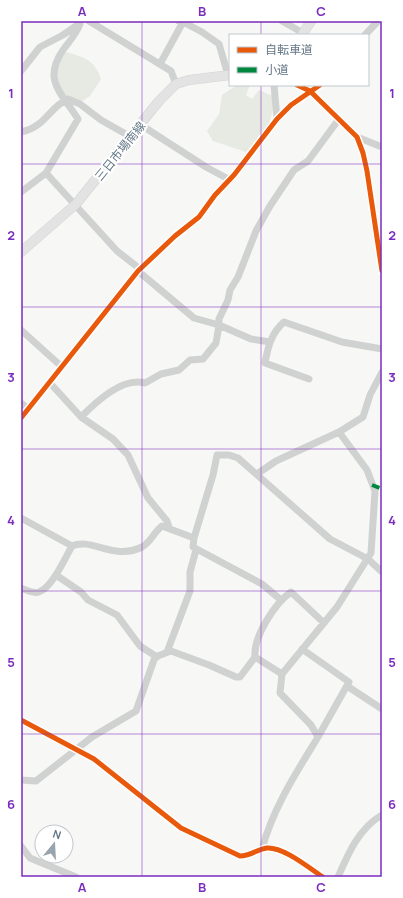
<svg xmlns="http://www.w3.org/2000/svg" width="403" height="898" font-family="Manrope,'Noto Sans JP',sans-serif">
	<rect width="100%" height="100%" fill="#f7f7f5"/>
	<path fill="#e6eae3" d="M66 52C84 57 95 60 101 79L90 96 81 102C58 94 58 91 55 67Z
		M237 85H250L246 95 252 99 259 90 273 96C274 124 265 133 246 152L213 141 207 131 219 114 222 95Z"/>
	<g fill="none" stroke-linecap="round" stroke-linejoin="round">
		<defs>
			<path id="major" d="M302 35 311 21
				M21 252 76 204 159 101 176 84 189 80 230 75"/>
		</defs>
		<use href="#major" stroke="#d2d4d4" stroke-width="10"/>
		<path stroke="#d0d2d2" stroke-width="7" d="M89 21 171 71 176 84
			M282 21 303 33
			M183 22 202 32 219 44 228 75
			M365 35 378 21
			M160 64 183 22 179 21
			M21 71 40 47 63 35 79 24
			M274 85 277 119
			M297 85 310 91 357 137 363 153 367 171 382 271
			M141 125 206 167 230 180
			M21 132C46 127 49 107 68 99L80 104 101 120 131 137
			M357 137 382 147
			M46 173 78 119C62 93 42 81 63 50 69 42 77 33 80 24
			M21 192 46 173 117 251 140 269
			M138 271 194 318 219 325V319L228 300 230 290 238 277 256 231 270 206 294 170 308 161 339 119
			M21 330 62 367
			M309 379 265 363C268 347 271 333 284 322L342 342 382 349
			M50 383 81 417 113 439 128 455 148 498 167 521 169 527
			M21 403 29 409
			M81 417C96 402 122 377 145 383L161 374 179 370 190 360 203 359 216 343 219 325 251 339 270 342
			M21 418 138 271 175 236 199 217 215 195 234 175 277 119 291 105 320 85
			M257 474 276 461 339 432
			M21 518 72 546
			M56 575 81 592 88 600 117 615 140 646 157 657
			M21 588C26 590 33 594 39 592 52 588 65 558 72 546 91 537 114 561 142 547 151 542 154 532 162 526L194 538
			M281 600 262 584 193 547 194 538 213 475 217 455H229L238 458 330 539 368 559 382 572
			M302 649 349 682 318 737
			M167 652 190 591V572L196 550
			M255 657 282 674
			M347 686 382 709
			M21 720 94 759 181 828 240 856C250 856 258 849 267 848 284 847 309 868 323 877
			M21 780 36 781 92 737 136 711 155 657 171 651 209 665 236 677H240L255 657C253 637 275 603 291 592L324 623
			M21 846 30 858 76 877
			M262 849C273 808 296 773 318 737L311 725 280 693 282 674 337 607 371 553 375 491 367 470 339 432 363 417 370 395 382 372
			M338 877C348 854 359 828 382 815"/>
		<use href="#major" stroke="#e3e3e3" stroke-width="9"/>
		<path stroke="#00873e" stroke-width="4" stroke-dasharray="8 4" stroke-linecap="butt" d="M372 485 382 489"/>
		<defs>
			<path id="cycleway" d="M297 85 310 91 357 137 363 153 367 171 382 271
				M21 418 138 271 175 236 199 217 215 195 234 175 277 119 291 105 320 85
				M21 720 94 759 181 828 240 856C250 856 258 849 267 848 284 847 309 868 323 877"/>
		</defs>
		<use href="#cycleway" stroke="#fff" stroke-width="8"/>
		<use href="#cycleway" stroke="#e8590c" stroke-width="5"/>
	</g>
	<path fill="none" stroke="#7b2cbf" stroke-width="1" stroke-opacity="0.55" d="M142 21V877M261 21V35M261 85V877M21 164H382M21 307H382M21 449H382M21 591H382M21 734H382"/>
	<g text-anchor="middle" dominant-baseline="central" stroke-width="4" stroke-linejoin="round" paint-order="stroke">
		<g font-size="12" fill="#657887" stroke="#fff">
			<text transform="translate(120 151) rotate(-51)">三日市場南線</text>
		</g>
	</g>
	<rect width="403" height="898" fill="none" stroke="#ffffff" stroke-width="44"/>
	<rect x="229" y="34" width="140" height="52" fill="#ffffff" stroke="#c1c9cf"/>
	<rect x="237" y="47" width="20" height="6" fill="#e8590c" stroke="#c1c9cf"/>
	<text x="265" y="54" font-size="12" fill="#657887">自転車道</text>
	<rect x="237" y="67" width="20" height="6" fill="#00873e" stroke="#c1c9cf"/>
	<text x="265" y="74" font-size="12" fill="#657887">小道</text>
	<g transform="translate(54 844) rotate(18)"><circle r="19" fill="#ffffff" stroke="#c1c9cf"/>
	<path d="M0-3L7 15L0 10L-7 15Z" fill="#98a4ae"/>
	<text y="-6" font-size="11" font-weight="bold" text-anchor="middle" fill="#657887">N</text>
	</g>
	<rect x="22" y="22" width="359" height="854" fill="none" stroke="#7b2cbf" stroke-width="1.5"/>
	<g font-size="13" text-anchor="middle" font-weight="bold" fill="#7b2cbf">
		<text x="82" y="16">A</text>
		<text x="202" y="16">B</text>
		<text x="321" y="16">C</text>
		<text x="11" y="98">1</text>
		<text x="392" y="98">1</text>
		<text x="11" y="240">2</text>
		<text x="392" y="240">2</text>
		<text x="11" y="382">3</text>
		<text x="392" y="382">3</text>
		<text x="11" y="525">4</text>
		<text x="392" y="525">4</text>
		<text x="11" y="667">5</text>
		<text x="392" y="667">5</text>
		<text x="11" y="809">6</text>
		<text x="392" y="809">6</text>
		<text x="82" y="892">A</text>
		<text x="202" y="892">B</text>
		<text x="321" y="892">C</text>
	</g>
</svg>
